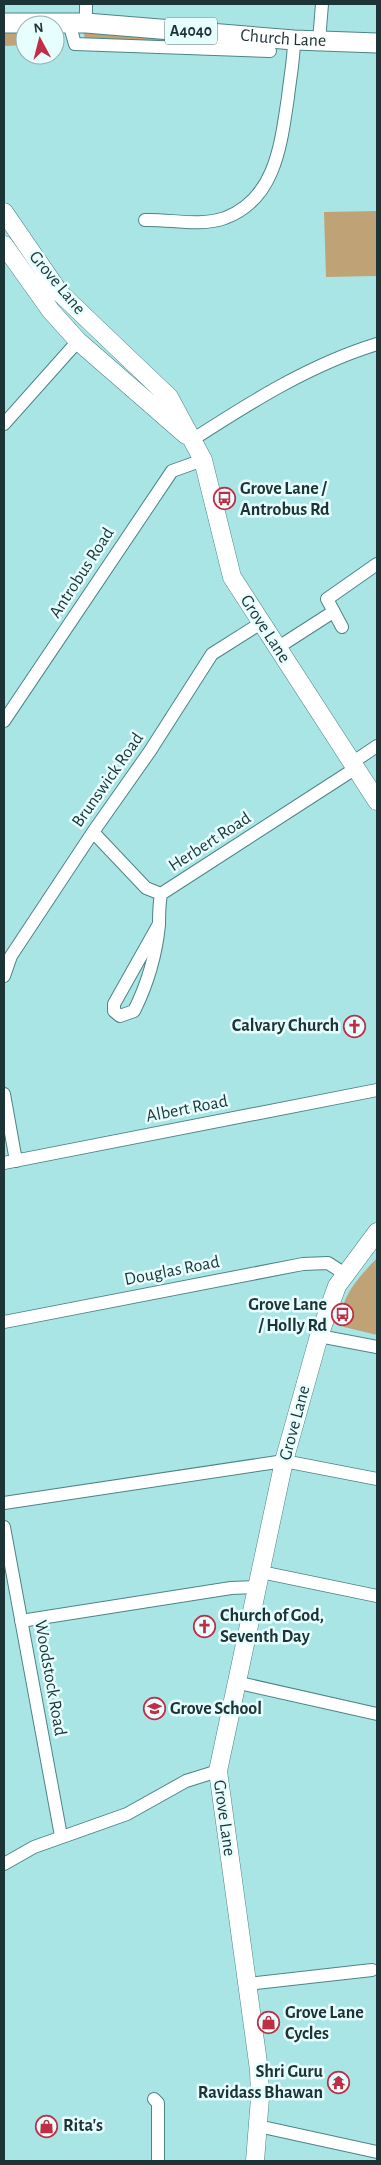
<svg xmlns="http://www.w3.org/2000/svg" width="381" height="2165" font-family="'Alegreya Sans',sans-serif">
	<rect width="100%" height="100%" fill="#aae5e6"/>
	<path fill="#bfa377" d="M83 29 254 45 85 39Z
		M25 30V45L4 46V32Z
		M377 211V276L326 277 324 212Z
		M377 1258V1335L344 1327C334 1302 361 1275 377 1258Z"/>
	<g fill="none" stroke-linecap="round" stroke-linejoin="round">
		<defs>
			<path id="street" d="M86 4V23
				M69 23 75 44 270 51
				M319 41 322 4
				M145 220C171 219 199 227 225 218 276 199 281 143 288 97 290 78 294 59 294 40
				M4 424 78 341
				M192 440C251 402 309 365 377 344
				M342 627 327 599 377 564
				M277 648 333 612
				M4 721 172 471 203 460
				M353 762 377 746
				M93 832 146 888 161 894
				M161 894 356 768
				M159 924 114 1004V1011L120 1016 134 1011C147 985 156 955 159 925 159 914 159 905 161 894
				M4 976 11 956 93 832 150 751 212 654 261 623
				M4 1094 16 1161
				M4 1163 377 1090
				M4 1322 303 1264 328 1263 345 1274
				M319 1336 377 1347
				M4 1503 284 1461 377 1479
				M4 1527 61 1836
				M261 1572 377 1596
				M21 1621 231 1588 258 1587
				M235 1682 377 1714
				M4 1864 34 1847 127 1814 186 1781 218 1771
				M248 1984 372 1970
				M154 2099 158 2103V2161
				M258 2126 377 2152"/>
			<path id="secondary" d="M4 212 59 292 169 397 203 460 232 577 377 801
				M4 245 51 311 78 341 186 435
				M255 2161 260 2098 259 2070 218 1771 284 1461 319 1336 337 1286 377 1232"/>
			<g id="primary">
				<path id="s1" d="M4 23H86L294 40 377 43"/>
			</g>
		</defs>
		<use href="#street" stroke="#4c8586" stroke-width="14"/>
		<use href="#secondary" stroke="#4c8586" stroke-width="19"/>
		<use href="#primary" stroke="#4c8586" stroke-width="21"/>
		<use href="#street" stroke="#fff" stroke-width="12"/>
		<use href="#secondary" stroke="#fff" stroke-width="18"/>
		<use href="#primary" stroke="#fff" stroke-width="19"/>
	</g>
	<defs>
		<symbol id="bus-ring" viewBox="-11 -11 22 22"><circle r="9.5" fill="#e7feff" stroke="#bf2e43" stroke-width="1.5"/><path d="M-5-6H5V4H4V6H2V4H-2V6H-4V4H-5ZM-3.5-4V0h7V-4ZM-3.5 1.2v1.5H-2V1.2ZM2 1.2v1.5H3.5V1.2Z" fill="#bf2e43"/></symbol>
		<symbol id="church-ring" viewBox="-11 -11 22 22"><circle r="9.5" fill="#e7feff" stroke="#bf2e43" stroke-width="1.5"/><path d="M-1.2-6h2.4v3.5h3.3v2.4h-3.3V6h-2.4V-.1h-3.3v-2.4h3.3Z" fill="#bf2e43"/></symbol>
		<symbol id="school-ring" viewBox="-11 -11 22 22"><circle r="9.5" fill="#e7feff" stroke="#bf2e43" stroke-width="1.5"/><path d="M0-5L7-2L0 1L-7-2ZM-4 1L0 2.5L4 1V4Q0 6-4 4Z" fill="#bf2e43"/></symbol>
		<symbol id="shop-ring" viewBox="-11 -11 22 22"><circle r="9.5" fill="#e7feff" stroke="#bf2e43" stroke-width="1.5"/><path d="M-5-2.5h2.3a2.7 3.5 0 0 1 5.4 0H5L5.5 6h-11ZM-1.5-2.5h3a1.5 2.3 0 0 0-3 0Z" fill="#bf2e43"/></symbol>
		<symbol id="temple-ring" viewBox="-11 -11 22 22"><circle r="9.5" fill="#e7feff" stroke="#bf2e43" stroke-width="1.5"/><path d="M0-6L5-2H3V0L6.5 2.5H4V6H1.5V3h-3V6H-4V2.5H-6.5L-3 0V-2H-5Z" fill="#bf2e43"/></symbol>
	</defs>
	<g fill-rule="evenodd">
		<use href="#bus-ring" x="212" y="486" width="25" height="25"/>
		<use href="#church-ring" x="342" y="1014" width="25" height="25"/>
		<use href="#bus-ring" x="330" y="1302" width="25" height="25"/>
		<use href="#church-ring" x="192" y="1614" width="25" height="25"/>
		<use href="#school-ring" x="142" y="1696" width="25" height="25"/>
		<use href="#shop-ring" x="256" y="2010" width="25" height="25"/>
		<use href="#temple-ring" x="326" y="2070" width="25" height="25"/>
		<use href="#shop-ring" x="34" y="2114" width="25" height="25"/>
	</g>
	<g text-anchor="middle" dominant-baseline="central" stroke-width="5" stroke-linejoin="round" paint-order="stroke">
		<rect fill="#e7feff" stroke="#597172" stroke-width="1" x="165" y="17.5" width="52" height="27" rx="4"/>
		<g font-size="16" font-weight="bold" fill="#1c3435">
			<text x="191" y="31">A4040</text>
		</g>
		<g font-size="18" fill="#1c3435" stroke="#e7feff">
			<text stroke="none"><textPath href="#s1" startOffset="280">Church Lane</textPath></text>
			<text transform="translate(57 283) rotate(50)">Grove Lane</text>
			<text transform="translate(82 573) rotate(-57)">Antrobus Road</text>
			<text transform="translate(265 629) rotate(57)">Grove Lane</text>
			<text transform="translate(108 780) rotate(-55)">Brunswick Road</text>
			<text transform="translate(210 842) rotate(-33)">Herbert Road</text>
			<text transform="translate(187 1109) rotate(-11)">Albert Road</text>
			<text transform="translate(172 1271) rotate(-11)">Douglas Road</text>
			<text transform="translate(295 1423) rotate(-75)">Grove Lane</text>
			<text transform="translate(50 1678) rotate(80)">Woodstock Road</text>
			<text transform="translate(224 1818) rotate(82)">Grove Lane</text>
		</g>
		<g font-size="18" font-weight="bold" fill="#1c3435" stroke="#e7feff" text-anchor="start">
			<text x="240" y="489">Grove Lane /<tspan x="240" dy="21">Antrobus Rd</tspan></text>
			<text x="339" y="1026" text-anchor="end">Calvary Church</text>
			<text x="327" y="1305" text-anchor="end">Grove Lane<tspan x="327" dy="21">/ Holly Rd</tspan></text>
			<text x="220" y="1616">Church of God,<tspan x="220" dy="21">Seventh Day</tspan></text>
			<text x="170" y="1709">Grove School</text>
			<text x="285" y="2013">Grove Lane<tspan x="285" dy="21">Cycles</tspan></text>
			<text x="323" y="2072" text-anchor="end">Shri Guru<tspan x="323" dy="21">Ravidass Bhawan</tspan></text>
			<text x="63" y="2126">Rita's</text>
		</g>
	</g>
	<rect width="381" height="2165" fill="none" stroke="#1c3435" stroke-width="10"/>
	<g transform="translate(40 40) rotate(353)"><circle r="24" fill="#e7feff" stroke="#96adae"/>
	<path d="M0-4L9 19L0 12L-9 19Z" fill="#bf2e43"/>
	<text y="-8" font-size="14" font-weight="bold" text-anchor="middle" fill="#1c3435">N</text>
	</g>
</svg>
